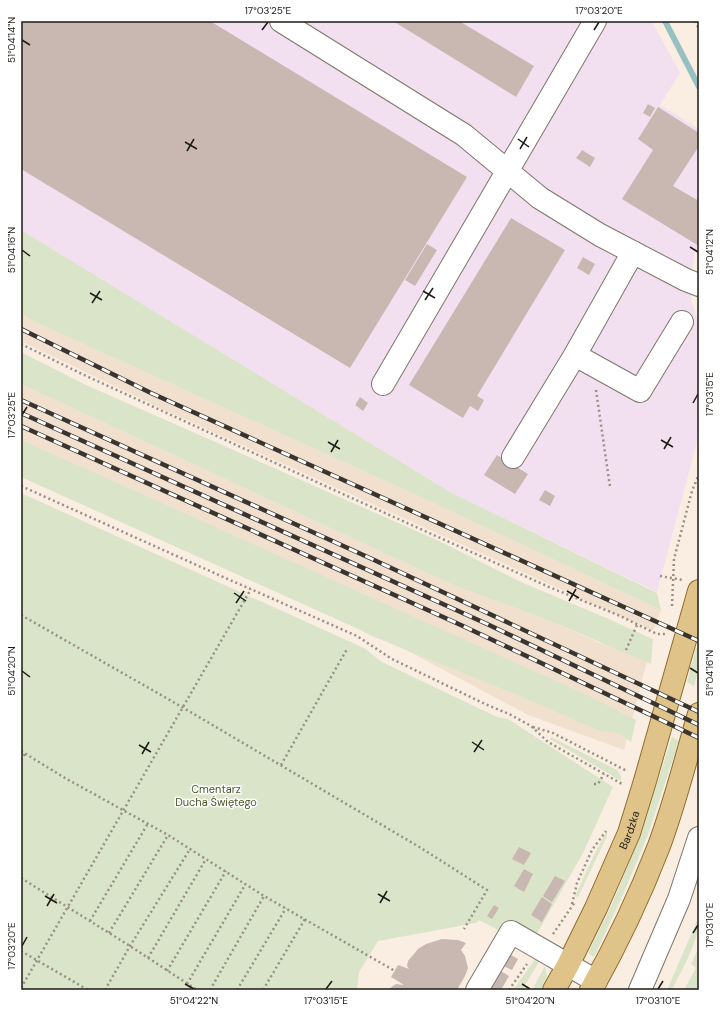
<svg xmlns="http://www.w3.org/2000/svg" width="720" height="1011" font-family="'DM Sans',sans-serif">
	<rect width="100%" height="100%" fill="#faeee2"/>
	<path fill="#f2e0f0" d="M21 21H652L680 73 660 105 699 129V247L694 254 691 300 699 323V429L695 450 657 592 450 492 21 230Z"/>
	<path fill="#f1e0ce" d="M21 313 33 321 425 499 661 610 653 631 160 408 21 341Z
		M21 384 453 585 553 622 602 644 653 639 624 750 528 715 350 620 21 471Z"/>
	<path fill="#d9e4c9" d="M21 230 450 492 657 593 661 610 425 499 33 321 21 313Z
		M21 352 84 384 439 541 521 582 611 620 652 639H653L651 664 553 622 453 585 21 384Z
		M21 440 142 494 589 696 636 720 631 742 618 733 600 731 515 694 372 636 356 628 21 477Z
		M21 493 364 648 382 662 497 717 508 719 613 787 583 853 535 937 500 931 479 920 476 923 378 941 359 972 357 990H21Z
		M696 648 699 649V667L694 686 687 682Z
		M551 737 617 770 621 776V781L550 739Z
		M672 737 679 741 647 837 625 890 594 957 589 954V951L611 907 641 834Z
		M607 831V836L578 897 575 896 594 855Z
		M699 916C699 942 683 967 672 990H667Z
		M699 947V990H684L696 968 691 964Z
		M537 957 541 959 522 990H513Z
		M545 966 547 977 540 990H532Z"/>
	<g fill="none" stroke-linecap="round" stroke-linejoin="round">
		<path stroke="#96c0c2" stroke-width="6" d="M665 21 699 87"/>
	</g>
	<path fill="#c8b8b1" d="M21 21H210L467 177 350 368 21 169Z
		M393 21H459L534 66 516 97Z
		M648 104 655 108 650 117 643 113Z
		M658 107 699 133V146L673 186 699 201V246L622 199 653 150 638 139Z
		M582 150 595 158 590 167 576 158Z
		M511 218 565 250 477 396 484 400 478 411 470 406 463 418 409 385Z
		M427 244 437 250 415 286 405 280Z
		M583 257 595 264 589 275 577 268Z
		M360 397 368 403 363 411 355 405Z
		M497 455 528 474 515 494 484 475Z
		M545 490 555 496 550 506 539 500Z
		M519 847 531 853 524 865 512 859Z
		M524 869 533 874 524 892 514 886Z
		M555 876 565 881 552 902 543 896Z
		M542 897 552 904 542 922 531 915Z
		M494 905 499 908 492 919 487 916Z
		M442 939 458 940 466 943 461 950 465 956 468 968 465 976 457 990H387L396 984 404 985 391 977 398 965 409 969 407 966 408 961 418 949 426 944Z
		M509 954 518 959 512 970 503 966Z
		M499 970 509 976 501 990H487Z"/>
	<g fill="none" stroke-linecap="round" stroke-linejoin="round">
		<defs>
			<path id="minor" d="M281 21 464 135 540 198 600 235 686 280 699 285
				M633 252 575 355 640 391 682 322
				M383 384 595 21
				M513 457 575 355
				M477 990 511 932 596 981
				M640 990 679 899 699 838"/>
			<g id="major">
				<path id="s1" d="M554 990 568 965 596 908 629 833 645 781 699 591"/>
				<path d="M591 990C617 944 640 895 659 846 675 803 686 758 699 714"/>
			</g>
		</defs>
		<use href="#minor" stroke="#7f756a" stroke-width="24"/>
		<use href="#major" stroke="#8e6e2c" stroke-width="24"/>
		<path stroke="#988f87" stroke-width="2.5" stroke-dasharray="2 3" stroke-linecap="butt" d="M695 21 699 29
			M21 344 82 374 334 490 549 587 618 615 657 634H667
			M596 390 610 487
			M21 486 221 576 357 636 392 659 485 704 509 714 531 726 548 742 622 784
			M660 576 683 580
			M672 606 674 559 692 491 699 474
			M21 615 182 707 421 848 487 890 464 929
			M626 650 637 625
			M533 727 553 733 627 771
			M21 751 65 778 168 835 264 896 395 971
			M21 760 25 754
			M281 765 347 649
			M594 784H598L604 774
			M21 878 130 946 197 990
			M572 904 577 883 592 850 606 831
			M90 921 147 825
			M109 933 168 835
			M553 934 575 902
			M21 951 88 990
			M148 958 206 859
			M167 971 226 871
			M187 984 245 885
			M21 988 251 589
			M105 990 130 946 190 849
			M210 990 264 896
			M237 990 286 908
			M263 990 305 919
			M509 990 527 964"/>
		<use href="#minor" stroke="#fff" stroke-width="22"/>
		<use href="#major" stroke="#dfc388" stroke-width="22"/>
		<defs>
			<path id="rail" d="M21 329 151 393 699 641
				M21 400 372 559 699 712
				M21 413 487 624 699 725
				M21 426 463 626 699 738"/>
		</defs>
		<use href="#rail" stroke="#39342e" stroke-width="4.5"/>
		<use href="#rail" stroke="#fff" stroke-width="3" stroke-dasharray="9" stroke-linecap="butt"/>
	</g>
	<path fill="none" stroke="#1e1a15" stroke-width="1.5" d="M262 30 268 22M594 30 599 22M22 40 30 45M518 139 529 147M185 142 197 149M520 149 527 137M187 151 194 139M690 247 698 252M22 250 30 256M423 291 435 298M90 293 102 300M425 300 433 288M92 303 100 291M693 403 698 394M22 415 27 407M661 440 673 447M328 442 340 449M664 449 671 437M331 452 338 440M567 591 579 598M234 593 246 601M569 601 576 589M236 603 244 591M690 668 698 673M22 671 30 677M472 742 484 750M139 745 151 752M474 752 482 740M142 754 149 742M378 894 390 901M45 896 57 903M380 903 387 891M47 906 54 894M693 933 698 925M22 946 27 937M185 984 194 989M522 984 530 989M326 989 332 981M658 989 663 981"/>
	<g text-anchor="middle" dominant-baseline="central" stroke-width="3" stroke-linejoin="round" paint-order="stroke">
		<g font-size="11" fill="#485828" stroke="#fff">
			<text x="216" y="789">Cmentarz<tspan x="216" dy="13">Ducha Świętego</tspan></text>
		</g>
		<g font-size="11" fill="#1e1a15" stroke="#fff">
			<text stroke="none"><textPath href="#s1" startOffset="177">Bardzka</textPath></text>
		</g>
	</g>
	<rect width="720" height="1011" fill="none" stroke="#ffffff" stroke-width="44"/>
	<rect x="22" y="22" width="676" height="967" fill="none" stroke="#1e1a15" stroke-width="1.5"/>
	<g font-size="10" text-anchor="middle" fill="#1e1a15">
		<text x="268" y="14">17°03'25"E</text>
		<text x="599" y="14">17°03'20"E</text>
		<text transform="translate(11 40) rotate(-90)" y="4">51°04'14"N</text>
		<text transform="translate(11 250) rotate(-90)" y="4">51°04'16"N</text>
		<text transform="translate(709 252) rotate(-90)" y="4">51°04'12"N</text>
		<text transform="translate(709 394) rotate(-90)" y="4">17°03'15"E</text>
		<text transform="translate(11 415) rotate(-90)" y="4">17°03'25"E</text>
		<text transform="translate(11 671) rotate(-90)" y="4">51°04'20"N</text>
		<text transform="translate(709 673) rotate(-90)" y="4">51°04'16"N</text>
		<text transform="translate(709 925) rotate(-90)" y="4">17°03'10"E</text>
		<text transform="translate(11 946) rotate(-90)" y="4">17°03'20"E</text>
		<text x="194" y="1004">51°04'22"N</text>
		<text x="326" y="1004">17°03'15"E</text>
		<text x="530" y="1004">51°04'20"N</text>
		<text x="658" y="1004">17°03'10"E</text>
	</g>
</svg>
